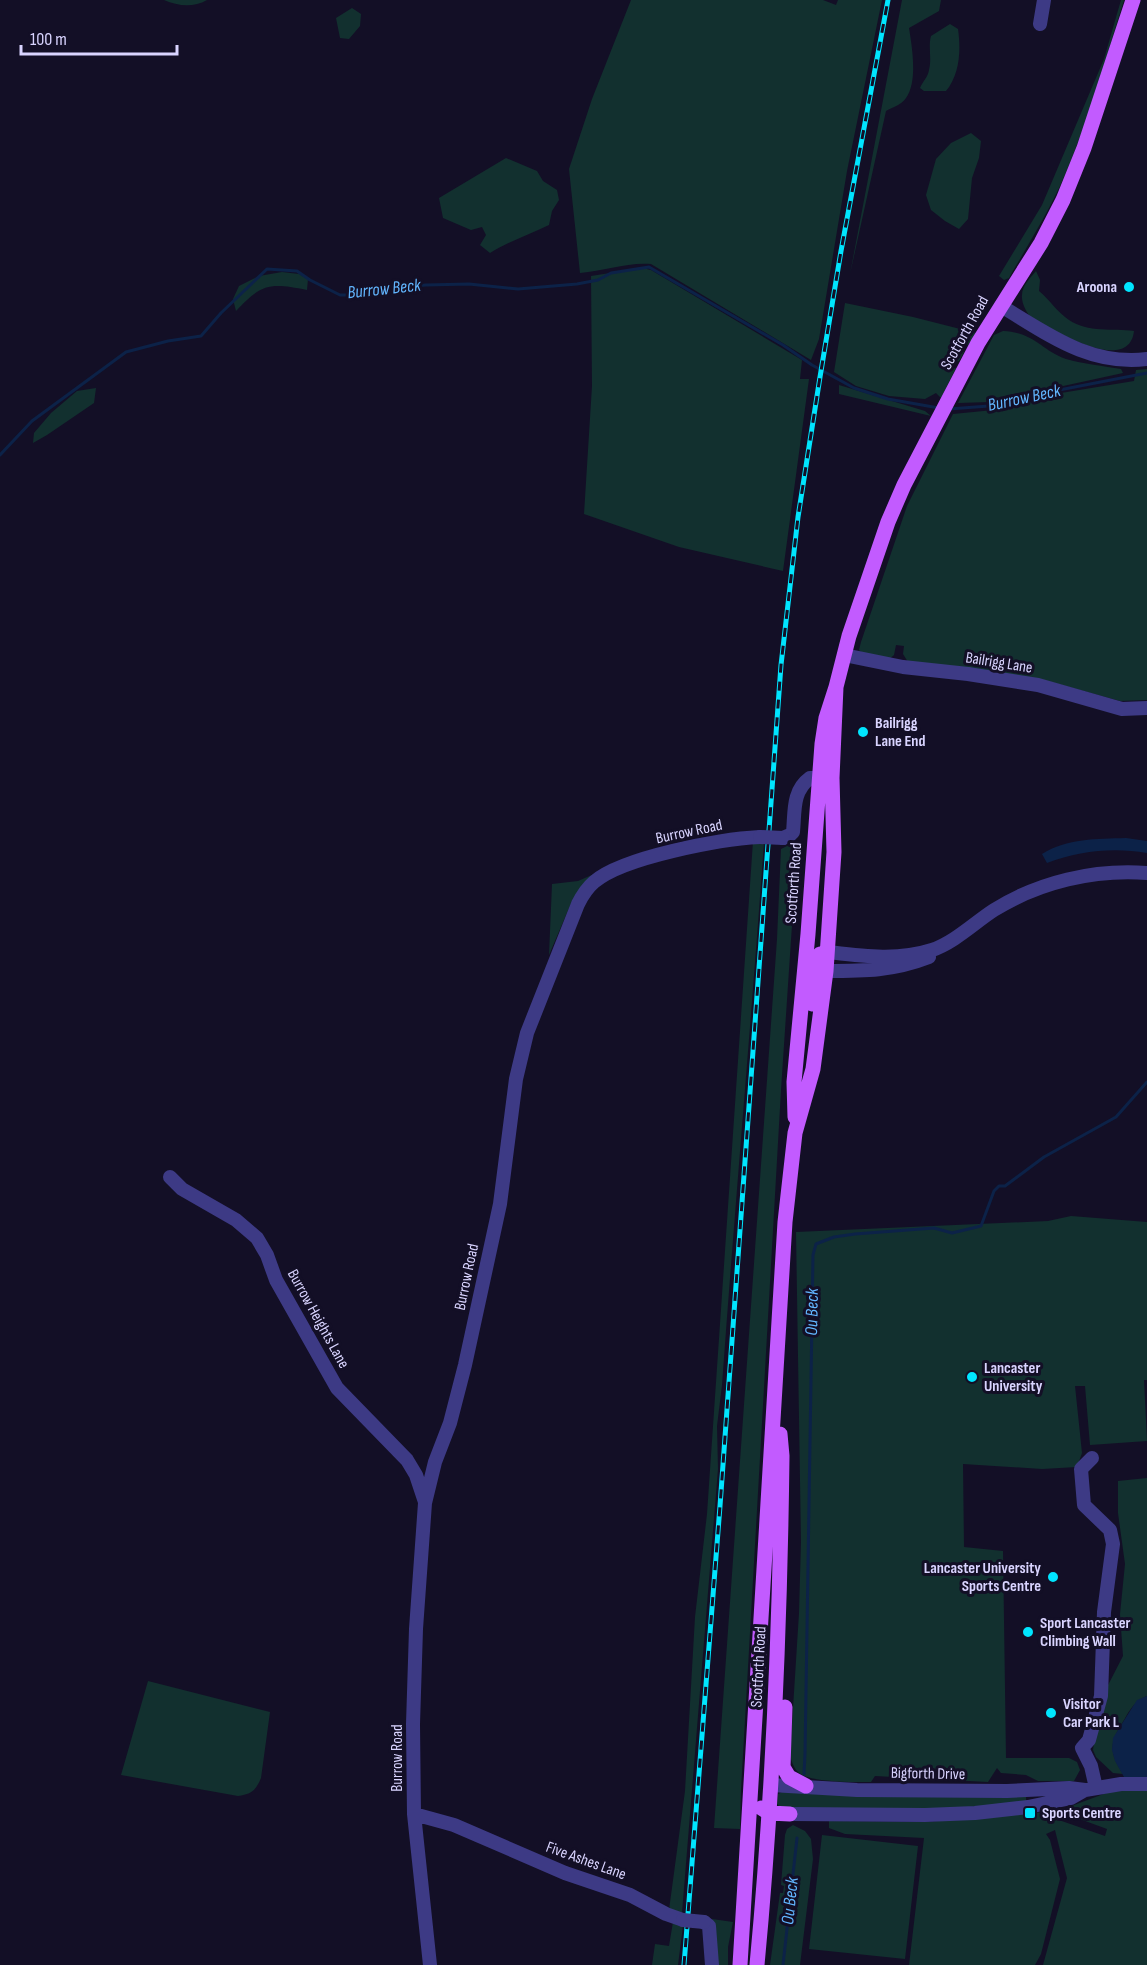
<svg xmlns="http://www.w3.org/2000/svg" width="1147" height="1965" font-family="'Sofia Sans Condensed',sans-serif">
	<rect width="100%" height="100%" fill="#130f26"/>
	<path fill="#12302f" fill-rule="evenodd" d="M164 0H207C193 8 178 6 164 0Z
		M631 0H823L836 5 838 0H882L847 171 819 339 811 360 651 264C628 262 604 271 580 273L569 169 592 99Z
		M902 0H941L939 11 909 28C912 47 918 81 906 98 901 105 893 107 886 111L850 274Z
		M1121 0H1124C1105 61 1086 129 1060 186 1045 218 1026 248 1009 278L1004 280 999 276 1042 205 1104 59Z
		M352 8 361 14 360 26 349 39 340 38 336 18Z
		M950 24 958 29C961 50 960 74 946 91H924L920 88C923 81 928 77 929 70 932 58 928 47 931 36Z
		M971 133 981 141 979 158 972 178 968 219 959 229 945 221 931 210 926 195 936 159 951 143Z
		M506 158 537 171 543 181 557 190 559 200 552 211 549 225C529 235 509 241 490 253L480 245 486 235 482 227 471 230 443 218 439 198Z
		M642 268 651 270 802 360 800 379H809L783 571 679 547 584 514 592 386 591 276Z
		M1036 271 1040 280 1039 291C1050 300 1057 312 1069 320 1088 333 1113 328 1134 331 1130 368 1077 342 1059 333 1051 329 1041 326 1034 320 1027 315 1021 303 1022 295 1022 286 1030 278 1036 271Z
		M282 272 299 274 308 279 307 290C270 283 262 283 236 311L233 299 239 286 259 276Z
		M845 303 913 317 976 333 968 345 960 342 956 348 964 352 959 361 947 364 944 369 956 368 941 398 936 393 925 399 889 396 856 386 834 372Z
		M1003 331C1036 333 1040 350 1066 359 1083 364 1104 366 1121 369L1123 373 990 402 958 403 994 335Z
		M1147 369V700L1120 701 1036 678 908 662 903 654 904 646 896 645 894 655 887 661 863 654 859 650 861 642 907 506 953 414 1004 409 1061 393 1134 381 1136 370Z
		M839 385 925 411 931 416 839 394Z
		M96 388 94 403 47 435 33 443 34 433 51 413 77 391Z
		M753 841 764 843C751 1024 735 1204 722 1385L717 1426 718 1469 682 1913 669 1910 685 1791 695 1617 707 1514Z
		M793 843H797V850L781 1090 741 1790 740 1829 714 1828 777 939 781 849Z
		M594 874 572 901 549 955 552 884 578 881Z
		M1071 1216 1147 1222V1380H1144L1147 1441 1090 1445 1085 1386H1075L1082 1453 1077 1467 1042 1469 963 1464 964 1547 1003 1551 1006 1758H1069L1077 1762 1080 1770 1074 1781H1038L1026 1775 1001 1773 997 1768 988 1782 875 1776 871 1782C854 1782 813 1783 799 1773 794 1769 792 1762 790 1756L799 1613 801 1542 796 1232 1048 1221Z
		M1147 1478V1696C1135 1701 1130 1709 1124 1720 1110 1742 1108 1751 1123 1774L1113 1773 1096 1757 1093 1750 1096 1727 1105 1691 1123 1656 1120 1614 1125 1564 1118 1513V1481Z
		M148 1681 270 1712 261 1778C256 1790 252 1794 238 1796L121 1775Z
		M1134 1790 1147 1791V1965H1043L1067 1878 1055 1830 1046 1834 1050 1840 1060 1879 1041 1954 1035 1965H909L924 1838 845 1834 829 1828V1821L927 1822 1058 1811 1109 1792ZM1058 1811 1107 1829 1105 1836 1053 1818Z
		M782 1792 1023 1794 1026 1797V1802L1021 1804 924 1810 781 1808 777 1804 778 1794Z
		M793 1825 805 1831 811 1839 813 1859 800 1965H770L780 1893H783L784 1886 781 1885 785 1835 787 1829Z
		M822 1835 918 1846 905 1959 809 1949Z
		M712 1919 733 1922 728 1947V1965H718Z
		M673 1922 683 1926 678 1965H652L655 1944 669 1946Z"/>
	<path fill="#0c2248" d="M1126 838 1147 841V853C1113 847 1079 851 1047 863L1042 854C1067 838 1097 839 1126 838Z
		M1147 1696V1777H1124L1115 1761 1112 1750 1113 1738 1137 1700Z"/>
	<g fill="none" stroke-linecap="round" stroke-linejoin="round">
		<path stroke="#0c2248" stroke-width="3" d="M949 409 1002 405 1019 399 1049 392 1147 373
			M0 455 32 421 126 352 168 341 201 336 221 313 267 269 297 271 310 280 340 295H365L389 288 426 285 469 284 518 289 577 284 598 280 611 273 649 267 783 345 812 365 854 388 888 399 939 408
			M804 1774 805 1754 813 1255 816 1244 834 1237 855 1234 934 1228 952 1233 981 1226 994 1191 999 1186H1005L1044 1157 1116 1117 1147 1082
			M783 1965 797 1838"/>
		<path stroke="#3d3a85" stroke-width="14" d="M1040 24 1044 0
			M1001 306C1048 334 1089 366 1147 359
			M844 655 903 667 968 674 1038 685 1122 709 1147 708
			M783 838 790 835 793 832C795 812 792 791 810 778H819
			M828 952C862 956 898 961 932 950 955 942 974 923 994 910 1039 882 1094 869 1147 873
			M826 971C865 971 893 971 929 957
			M170 1177 182 1189 236 1220 257 1238 267 1255 276 1280 337 1388 407 1460 416 1475 425 1502
			M1092 1458 1081 1469 1084 1505 1110 1530 1113 1544 1104 1612 1101 1696 1089 1740 1082 1748 1091 1766 1096 1788
			M771 1785 857 1790 1007 1791 1069 1788 1085 1790
			M414 1814 454 1825 565 1873 630 1895 666 1914 683 1920
			M790 1814 925 1815 975 1813 1028 1807 1071 1798 1085 1790 1121 1784H1147
			M704 1922 709 1926 712 1965
			M430 1965 414 1814 413 1724 416 1629 425 1503 435 1462 450 1423 465 1365 500 1204 516 1079 527 1033 578 904C582 896 587 888 594 882 623 857 721 839 760 837"/>
		<path stroke="#c25bff" stroke-width="15" d="M812 1004 816 960 820 954
			M795 1117 794 1082 808 934 822 744 826 718 836 687 849 636 888 522 904 485 978 343 1041 243 1063 200 1084 148 1133 0
			M785 1707 783 1767 789 1777 806 1786
			M761 1808 769 1813 790 1814
			M740 1965 785 1222 795 1133 813 1069 826 971 834 852 832 778 836 687
			M757 1965C773 1796 780 1626 782 1456L780 1434"/>
		<defs>
			<path id="rail" d="M684 1965 720 1506 781 665 798 517 820 377 841 251 888 0"/>
		</defs>
		<use href="#rail" stroke="#00e5ff" stroke-width="5"/>
		<use href="#rail" stroke="#130f26" stroke-width="3" stroke-dasharray="9" stroke-linecap="butt"/>
		<path stroke="#3d3a85" stroke-width="14" d="M760 837 783 838
			M683 1920 704 1922"/>
	</g>
	<g fill="#00e5ff" stroke="#130f26" stroke-width="2">
		<circle cx="1129" cy="287" r="6"/>
		<circle cx="863" cy="732" r="6"/>
		<circle cx="972" cy="1377" r="6"/>
		<circle cx="1053" cy="1577" r="6"/>
		<circle cx="1028" cy="1632" r="6"/>
		<circle cx="1051" cy="1713" r="6"/>
		<rect x="1024" y="1807" width="12" height="12" rx="3"/>
	</g>
	<g text-anchor="middle" dominant-baseline="central" stroke-width="6" stroke-linejoin="round" paint-order="stroke">
		<g font-size="16" font-weight="bold" fill="#d9d4ff" stroke="#130f26" text-anchor="start">
			<text x="1117" y="287" text-anchor="end">Aroona</text>
			<text x="875" y="723">Bailrigg<tspan x="875" dy="18">Lane End</tspan></text>
			<text x="984" y="1368">Lancaster<tspan x="984" dy="18">University</tspan></text>
			<text x="1041" y="1568" text-anchor="end">Lancaster University<tspan x="1041" dy="18">Sports Centre</tspan></text>
			<text x="1040" y="1623">Sport Lancaster<tspan x="1040" dy="18">Climbing Wall</tspan></text>
			<text x="1063" y="1704">Visitor<tspan x="1063" dy="18">Car Park L</tspan></text>
			<text x="1042" y="1813">Sports Centre</text>
		</g>
		<g font-size="16" fill="#d9d4ff" stroke="#130f26">
			<text transform="translate(965 333) rotate(-61)">Scotforth Road</text>
			<text transform="translate(999 663) rotate(9)">Bailrigg Lane</text>
			<text transform="translate(689 832) rotate(-12)">Burrow Road</text>
			<text transform="translate(794 883) rotate(-86)">Scotforth Road</text>
			<text transform="translate(467 1277) rotate(-78)">Burrow Road</text>
			<text transform="translate(318 1319) rotate(61)">Burrow Heights Lane</text>
			<text transform="translate(759 1667) rotate(-87)">Scotforth Road</text>
			<text transform="translate(397 1758) rotate(-90)">Burrow Road</text>
			<text transform="translate(928 1774) rotate(1)">Bigforth Drive</text>
			<text transform="translate(586 1861) rotate(20)">Five Ashes Lane</text>
		</g>
		<g font-size="18" font-style="italic" fill="#62b6ff" stroke="#130f26">
			<text transform="translate(384 289) rotate(-6)">Burrow Beck</text>
			<text transform="translate(1024 398) rotate(-12)">Burrow Beck</text>
			<text transform="translate(812 1312) rotate(-89)">Ou Beck</text>
			<text transform="translate(790 1901) rotate(-84)">Ou Beck</text>
		</g>
	</g>
	<path d="M21 45v9h156v-9" fill="none" stroke="#d9d4ff" stroke-width="3"/>
	<text x="30" y="45" font-size="18" fill="#d9d4ff" stroke="#130f26" stroke-width="4.5" paint-order="stroke">100 m</text>
</svg>
